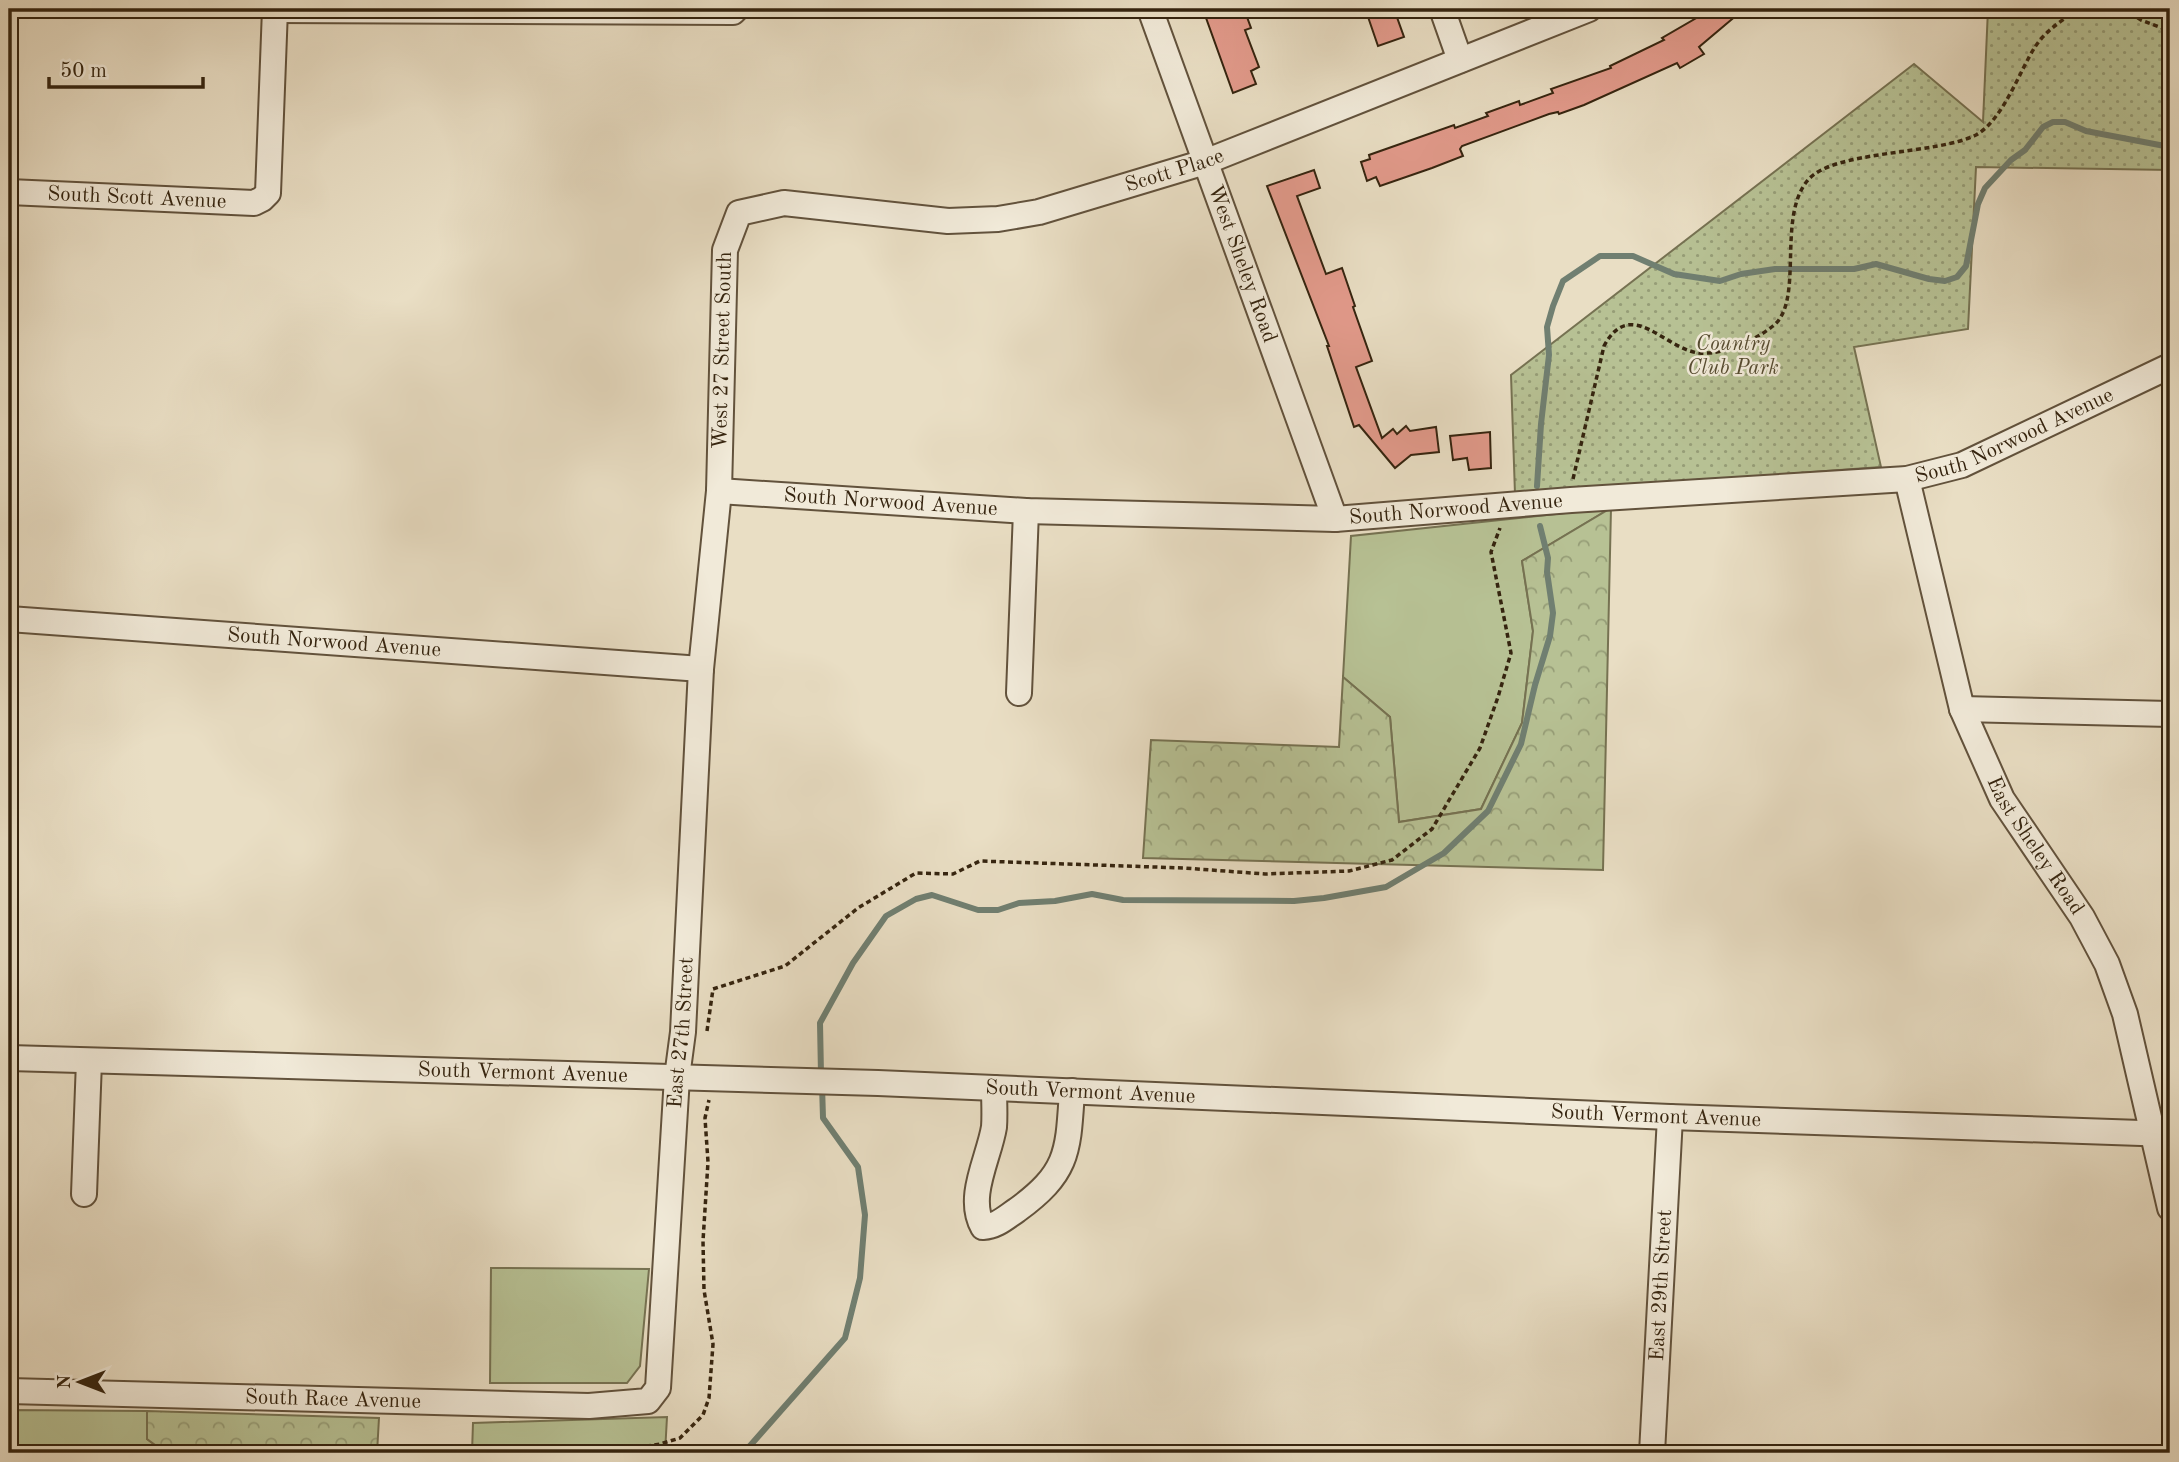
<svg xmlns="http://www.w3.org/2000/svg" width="2179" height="1462" font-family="'Old Standard TT',serif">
	<defs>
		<pattern id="forest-crowns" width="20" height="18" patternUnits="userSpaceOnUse" patternTransform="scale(1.75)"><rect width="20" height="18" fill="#b7c194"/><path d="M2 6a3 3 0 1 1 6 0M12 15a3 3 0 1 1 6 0" fill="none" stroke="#969d77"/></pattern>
		<pattern id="park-dots" width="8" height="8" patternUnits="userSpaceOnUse" patternTransform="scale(1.75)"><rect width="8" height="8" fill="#b7c194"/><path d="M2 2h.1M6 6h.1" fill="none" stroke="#969d77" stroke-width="1.8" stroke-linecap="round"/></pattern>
	</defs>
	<rect width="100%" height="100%" fill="#e9dec4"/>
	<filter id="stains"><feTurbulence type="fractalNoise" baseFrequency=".00286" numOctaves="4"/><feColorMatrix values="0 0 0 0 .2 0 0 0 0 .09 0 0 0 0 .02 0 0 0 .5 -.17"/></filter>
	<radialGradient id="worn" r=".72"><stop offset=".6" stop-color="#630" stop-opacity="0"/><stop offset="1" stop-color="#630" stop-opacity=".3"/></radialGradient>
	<path fill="#b7c194" stroke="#767252" stroke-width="2" d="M1611 508 1522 561 1533 631 1522 723 1481 809 1399 822 1390 717 1343 677 1351 536Z
		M491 1268 649 1269 640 1366 627 1383H490Z
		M9 1410 147 1411V1439L166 1453H9Z
		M667 1417 665 1453H472L473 1423Z"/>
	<path fill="url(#forest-crowns)" stroke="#767252" stroke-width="2" d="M1611 508 1603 870 1143 858 1151 740 1339 747 1343 677 1390 717 1399 822 1481 809 1522 723 1533 631 1522 561Z
		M147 1411 379 1418 377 1453H166L147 1439Z"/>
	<path fill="url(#park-dots)" stroke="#767252" stroke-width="2" d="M1988 9H2170V170L1976 167 1968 329 1854 347 1881 467 1515 494 1511 375 1914 64 1983 122Z"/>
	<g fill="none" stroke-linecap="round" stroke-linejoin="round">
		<path stroke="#707f71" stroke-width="6" d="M1537 486 1541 424 1549 355 1547 327 1553 306 1563 281 1600 256H1633L1674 274 1720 281 1741 274 1775 269H1854L1876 264 1929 279 1945 281 1957 277 1966 266 1978 204 1985 188 2011 160 2025 150 2043 127 2053 122H2065L2086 131 2170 147
			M821 1074 820 1023 853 963 886 916 916 899 932 895 978 910H998L1019 903 1055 901 1092 894 1123 900 1294 901 1324 898 1386 887 1444 853 1488 811 1521 744 1535 685 1550 636 1553 613 1547 572 1548 558 1540 526
			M739 1453 748 1448 845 1338 860 1278 865 1215 858 1167 823 1118 822 1085"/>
	</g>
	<path fill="#e29a8b" stroke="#35240f" stroke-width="2" d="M1221 9H1244L1251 28 1245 30 1259 67 1251 71 1256 84 1233 93 1205 15Z
		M1369 9H1394L1404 37 1378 46 1367 14 1370 13Z
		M1712 9H1744L1699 47 1704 54 1680 68 1677 63 1584 105 1559 114 1558 112 1549 114 1462 146 1460 149 1463 156 1432 168 1380 186 1376 177 1367 181 1361 162 1370 159 1369 155 1454 125 1455 128 1488 116 1486 113 1519 101 1520 105 1553 93 1551 89 1611 68 1610 66 1664 40 1662 38Z
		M1314 170 1320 188 1297 196 1326 274 1342 268 1355 306 1353 307 1372 361 1356 367 1382 438 1393 429 1397 434 1406 426 1410 431 1436 427 1439 452 1411 455 1395 468 1359 425 1354 427 1327 346H1329L1267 186Z
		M1490 432 1491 468 1469 470 1467 458 1453 460 1450 436Z"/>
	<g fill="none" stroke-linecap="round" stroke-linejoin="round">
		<defs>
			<g id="minor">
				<path id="s1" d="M1150 9 1335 519"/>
				<path d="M1442 9 1460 60"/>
				<path d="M275 10 733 12 736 9"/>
				<path id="s2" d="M9 192 254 203 262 199 268 193 275 9"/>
				<path id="s3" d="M1907 479 1962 709 2002 799 2082 917 2107 964 2125 1014 2170 1208"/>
				<path id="s4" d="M719 491 1026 511 1335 519 1571 500 1907 479 1962 465 2170 366"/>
				<path id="s5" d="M9 619 701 669"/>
				<path d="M1019 693 1026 511"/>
				<path d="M1962 709 2170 714"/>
				<path id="s6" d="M9 1058 878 1083 1670 1117 2170 1134"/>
				<path d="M994 1088C994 1101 995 1114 994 1127 989 1158 966 1197 983 1227 997 1226 1005 1218 1017 1210 1069 1172 1068 1152 1072 1091"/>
				<path d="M84 1194 89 1061"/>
				<path id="s7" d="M9 1391 589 1406 648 1401 658 1388 677 1077 683 1032 701 669 719 491 725 250 739 213 784 203 948 221 998 219 1039 212 1205 162 1589 9"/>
				<path id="s8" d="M1652 1453 1670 1117"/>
			</g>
		</defs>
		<use href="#minor" stroke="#62523c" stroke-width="28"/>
		<path stroke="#35240f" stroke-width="3.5" stroke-dasharray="5 3.5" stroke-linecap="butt" d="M2123 9 2141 20 2170 31
			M1573 479 1604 346C1631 296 1664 349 1699 353 1724 355 1754 341 1773 326 1805 301 1776 217 1808 180 1833 150 1936 155 1976 135 2003 120 2019 72 2035 47 2046 30 2063 20 2078 9
			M707 1031 713 989 785 966 858 908 916 873 953 874 980 861 1183 868 1265 874 1349 871 1392 860 1432 829 1480 748 1498 697 1511 653 1491 552 1500 528
			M604 1453 660 1444 680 1438 703 1415 709 1398 713 1344 704 1290 703 1241 708 1162 705 1118 709 1100"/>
		<use href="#minor" stroke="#f1ead9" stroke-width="24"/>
	</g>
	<g text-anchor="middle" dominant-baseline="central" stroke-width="5" stroke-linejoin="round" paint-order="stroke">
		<g font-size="21" fill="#35240f" stroke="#f1ead9">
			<text stroke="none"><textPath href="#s7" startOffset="2280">Scott Place</textPath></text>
			<text stroke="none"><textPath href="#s2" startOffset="128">South Scott Avenue</textPath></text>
			<text stroke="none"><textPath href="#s1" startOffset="271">West Sheley Road</textPath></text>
			<text stroke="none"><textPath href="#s7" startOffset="1696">West 27 Street South</textPath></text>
			<text stroke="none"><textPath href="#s4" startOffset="1306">South Norwood Avenue</textPath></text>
			<text stroke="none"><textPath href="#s4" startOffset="172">South Norwood Avenue</textPath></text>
			<text stroke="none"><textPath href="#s4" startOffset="738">South Norwood Avenue</textPath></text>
			<text stroke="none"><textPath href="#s5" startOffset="326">South Norwood Avenue</textPath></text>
			<text stroke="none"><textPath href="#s3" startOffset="392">East Sheley Road</textPath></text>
			<text stroke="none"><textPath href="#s7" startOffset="1012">East 27th Street</textPath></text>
			<text stroke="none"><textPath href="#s6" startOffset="514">South Vermont Avenue</textPath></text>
			<text stroke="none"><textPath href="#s6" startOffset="1082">South Vermont Avenue</textPath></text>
			<text stroke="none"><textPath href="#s6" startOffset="1648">South Vermont Avenue</textPath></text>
			<text stroke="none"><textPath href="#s8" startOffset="168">East 29th Street</textPath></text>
			<text stroke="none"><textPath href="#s7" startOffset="324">South Race Avenue</textPath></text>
		</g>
		<g font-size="21" font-style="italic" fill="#564b30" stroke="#f1ead9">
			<text x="1733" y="344">Country<tspan x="1733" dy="24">Club Park</tspan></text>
		</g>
	</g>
	<rect width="2179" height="1462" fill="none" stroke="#e9dec4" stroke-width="35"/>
	<rect x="10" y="10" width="2158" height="1441" fill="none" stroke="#35240f" stroke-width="3.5"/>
	<rect x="18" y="18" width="2144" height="1427" fill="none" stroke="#35240f" stroke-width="2"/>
	<g transform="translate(80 1382) rotate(270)" stroke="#f1ead9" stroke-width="5" paint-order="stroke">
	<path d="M0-5L12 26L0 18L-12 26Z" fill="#35240f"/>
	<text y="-10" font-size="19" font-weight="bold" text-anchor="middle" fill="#35240f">N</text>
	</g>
	<path d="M49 77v10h154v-10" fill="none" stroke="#35240f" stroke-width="3.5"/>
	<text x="60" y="77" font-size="21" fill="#35240f" stroke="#f1ead9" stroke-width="5" paint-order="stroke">50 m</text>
	<rect width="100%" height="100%" filter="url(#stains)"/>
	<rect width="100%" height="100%" fill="url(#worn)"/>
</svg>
